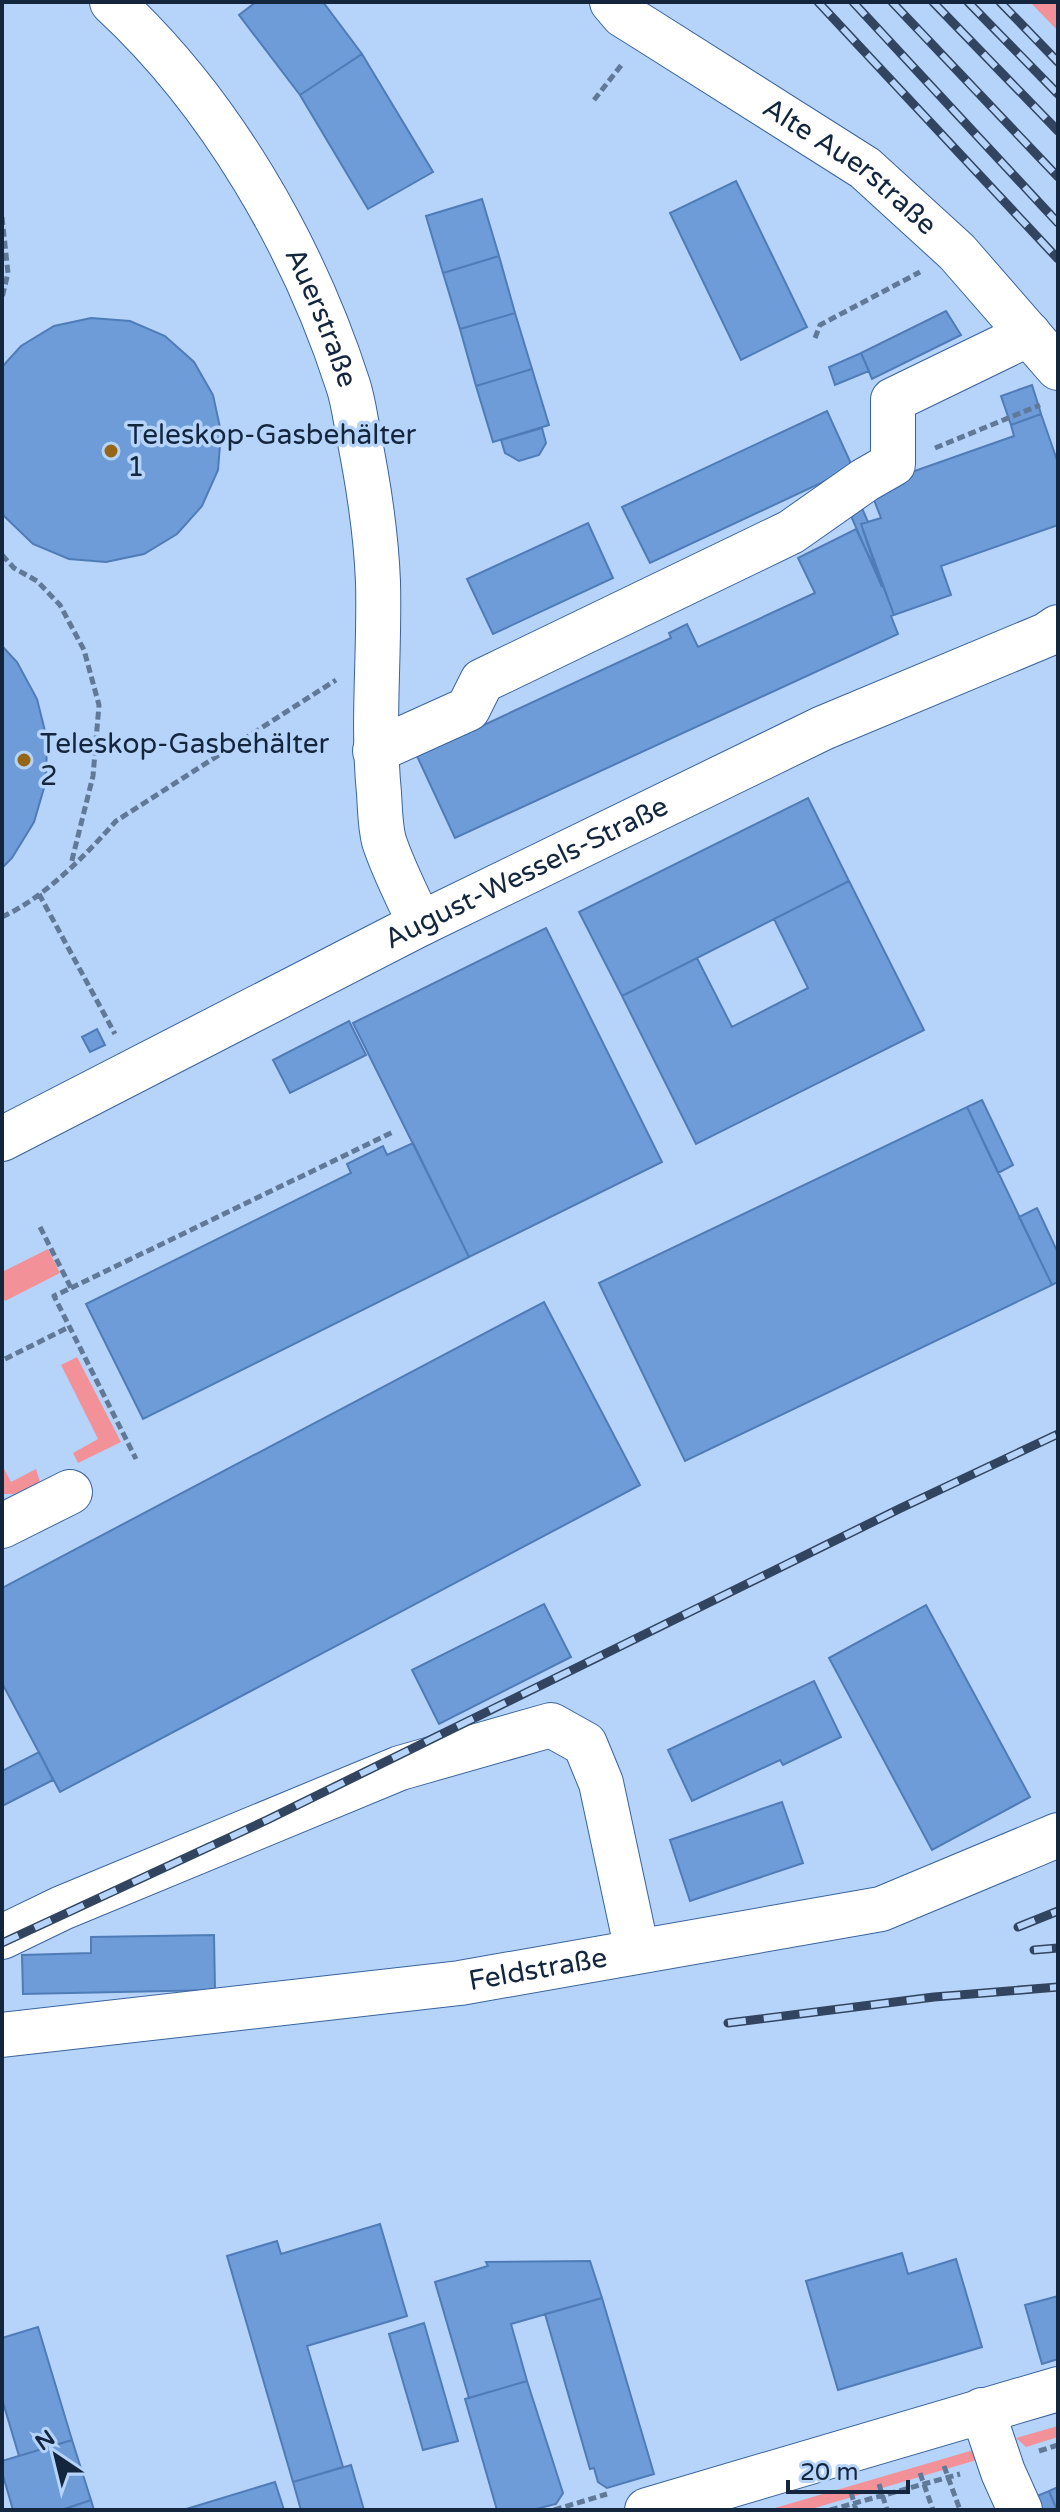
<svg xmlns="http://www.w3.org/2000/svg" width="1060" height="2512" font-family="'Varela Round',sans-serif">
	<rect width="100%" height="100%" fill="#b6d3fa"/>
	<path fill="#f29298" d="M1030 2H1058V31Z
		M48 1249 60 1273 5 1301 2 1294V1272Z
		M77 1357 121 1442 78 1463 73 1453 98 1439 61 1365Z
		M2 1465 11 1482 36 1469 40 1482 14 1494H2Z
		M1058 2426V2437L1026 2447 1016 2438Z
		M977 2449 980 2459 808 2510H768Z"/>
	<path fill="#6d9cd9" stroke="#4f7cb7" stroke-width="2" d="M256 2H323L362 54 300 95 239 15Z
		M362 54 433 172 368 209 300 95Z
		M736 181 807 327 741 360 670 213Z
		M482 199 499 256 443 273 426 216Z
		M499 256 515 313 460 329 443 273Z
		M946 311 961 335 872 379 861 353Z
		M515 313 532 369 476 386 460 329Z
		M91 318 130 321 165 336 194 362 213 395 221 432 218 470 202 506 177 534 144 554 106 562 69 559 33 544 2 514V367L21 346 54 326Z
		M861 353 869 371 835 385 829 367Z
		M532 369 549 425 493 442 476 386Z
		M1032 385 1041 414 1011 425 1001 396Z
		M827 411 853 468 650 563 622 507Z
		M1041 414 1058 463V525L941 566 951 595 894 615 861 524 881 518 869 487 1014 436 1011 425Z
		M542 428 546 443 539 455 519 461 505 453 501 440Z
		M846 471 868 522 861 524 882 587 834 477Z
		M588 523 613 578 493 634 467 579Z
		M856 529 883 586 894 615 891 616 898 634 455 838 417 756 671 638 669 633 687 624 698 647 815 593 798 558Z
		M2 646 17 662 37 699 47 739 46 781 34 822 12 858 2 868Z
		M808 798 849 881 622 996 579 912Z
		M849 881 924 1030 696 1144 622 996 697 958 732 1027 808 988 774 919Z
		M546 928 662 1162 469 1257 353 1023Z
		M349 1021 366 1055 290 1093 273 1060Z
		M97 1029 105 1045 90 1052 82 1037Z
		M982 1100 1013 1165 998 1173 967 1107Z
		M967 1107 1052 1285 685 1461 599 1283Z
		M413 1143 469 1257 143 1419 86 1304 351 1173 347 1164 383 1146 387 1155Z
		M1037 1208 1058 1253V1282L1052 1285 1019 1217Z
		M544 1302 640 1485 60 1792 2 1683V1588Z
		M544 1604 571 1657 439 1724 412 1670Z
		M926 1605 1030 1797 932 1850 829 1658Z
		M814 1681 841 1737 783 1765 780 1760 692 1801 668 1750Z
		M39 1752 53 1780 2 1806V1771Z
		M782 1802 803 1863 690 1901 670 1840Z
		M214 1935 215 1990 23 1994 22 1955 91 1953V1937Z
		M380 2224 407 2316 307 2346 343 2467 293 2482 227 2256 277 2241 281 2254Z
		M902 2253 908 2274 956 2259 982 2347 838 2390 806 2281Z
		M590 2261 602 2298 511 2324 527 2381 469 2398 435 2282 488 2266 486 2262Z
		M1058 2296V2359L1042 2364 1025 2305Z
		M602 2298 654 2474 607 2488 598 2482 594 2468 590 2469 545 2314Z
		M424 2323 458 2441 423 2450 389 2334Z
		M38 2327 72 2440 19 2456 2 2399V2338Z
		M527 2381 563 2493 556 2504 532 2510H497L465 2399Z
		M72 2440 91 2500 62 2510H13L2 2472V2461Z
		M351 2465 364 2510H301L293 2482Z
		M275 2482 284 2510H183Z
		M1058 2487V2510H1057L1049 2491Z
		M1049 2491 1057 2510H1037L1032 2498Z
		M91 2500 94 2510H64V2509Z"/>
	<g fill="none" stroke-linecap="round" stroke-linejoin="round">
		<defs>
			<g id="minor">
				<path id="s1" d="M112 2C220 102 303 245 348 385 353 400 355 416 358 432 368 481 376 531 378 582 380 652 372 723 379 793 380 808 380 826 384 841 393 869 408 897 420 924"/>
				<path id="s2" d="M612 2 623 15 647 30 865 168 957 252 1058 368"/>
				<path d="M375 751 468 709 482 681 791 532 865 480 893 464V400L1029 334"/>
				<path id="s3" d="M2 1139 420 924 823 728 1046 635 1058 627"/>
				<path d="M2 1526 70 1492"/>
				<path d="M2 1937 62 1908 400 1768 551 1725 585 1744 601 1783 637 1951"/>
				<path id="s4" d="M2 2035 460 1983 881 1909 1058 1835"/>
				<path d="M982 2410 1003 2472 1020 2510"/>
				<path d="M647 2510 1058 2389"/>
			</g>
		</defs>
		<use href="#minor" stroke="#38649d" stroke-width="46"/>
		<path stroke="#617998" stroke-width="5" stroke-dasharray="8 4" stroke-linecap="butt" d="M594 100 623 63
			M2 217 8 273 2 298
			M815 338 820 325 920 272
			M935 448 1040 405
			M2 555 14 568 37 581 60 605 84 650 99 705 93 776 71 864
			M39 894 115 1034
			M2 917C44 898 86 855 116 821L336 680
			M40 1227 71 1288 54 1296 136 1459
			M71 1288 393 1132
			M5 1359 69 1327
			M1039 2451 1058 2445
			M944 2466 960 2510
			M920 2473 933 2510
			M879 2484 887 2510
			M851 2492 856 2510
			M554 2510 607 2494
			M830 2510 960 2474"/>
		<use href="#minor" stroke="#fff" stroke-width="44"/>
		<defs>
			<path id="rail" d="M818 2 1058 259
				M853 2 1058 223
				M892 2 1058 177
				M933 2 1058 131
				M968 2 1058 94
				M1000 2 1058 62
				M1018 1927 1058 1911
				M2 1943 267 1820 901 1508 1058 1434
				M1034 1950 1058 1948
				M728 2023 934 1997 1058 1987"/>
		</defs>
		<use href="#rail" stroke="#314560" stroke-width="9"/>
		<use href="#rail" stroke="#b6d3fa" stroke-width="6" stroke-dasharray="18" stroke-linecap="butt"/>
	</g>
	<g fill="#956715" stroke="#b6d3fa" stroke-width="3">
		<circle cx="111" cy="451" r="8"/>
		<circle cx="24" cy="760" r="8"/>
	</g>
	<g text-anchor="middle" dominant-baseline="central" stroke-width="7" stroke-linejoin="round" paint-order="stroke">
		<g font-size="28" fill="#13263e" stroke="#b6d3fa">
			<text stroke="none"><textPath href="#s2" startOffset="290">Alte Auerstraße</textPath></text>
			<text stroke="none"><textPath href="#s1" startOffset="382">Auerstraße</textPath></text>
			<text stroke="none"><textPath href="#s3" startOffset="588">August-Wessels-Straße</textPath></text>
			<text stroke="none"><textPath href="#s4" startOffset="540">Feldstraße</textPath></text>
		</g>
		<g font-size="28" fill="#13263e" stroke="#b6d3fa" text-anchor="start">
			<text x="127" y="435">Teleskop-Gasbehälter<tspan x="127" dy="32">1</tspan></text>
			<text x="40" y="744">Teleskop-Gasbehälter<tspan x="40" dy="32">2</tspan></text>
		</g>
	</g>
	<rect width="1060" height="2512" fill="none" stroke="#13263e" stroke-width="8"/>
	<g transform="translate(56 2456) rotate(325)" stroke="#b6d3fa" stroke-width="6" paint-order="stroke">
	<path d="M0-6L14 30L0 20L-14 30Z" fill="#13263e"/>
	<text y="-12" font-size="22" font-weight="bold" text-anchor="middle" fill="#13263e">N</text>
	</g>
	<path d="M788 2480v12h120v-12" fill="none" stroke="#13263e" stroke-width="4"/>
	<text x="800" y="2480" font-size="24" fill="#13263e" stroke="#b6d3fa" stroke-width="6" paint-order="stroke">20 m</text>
</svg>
